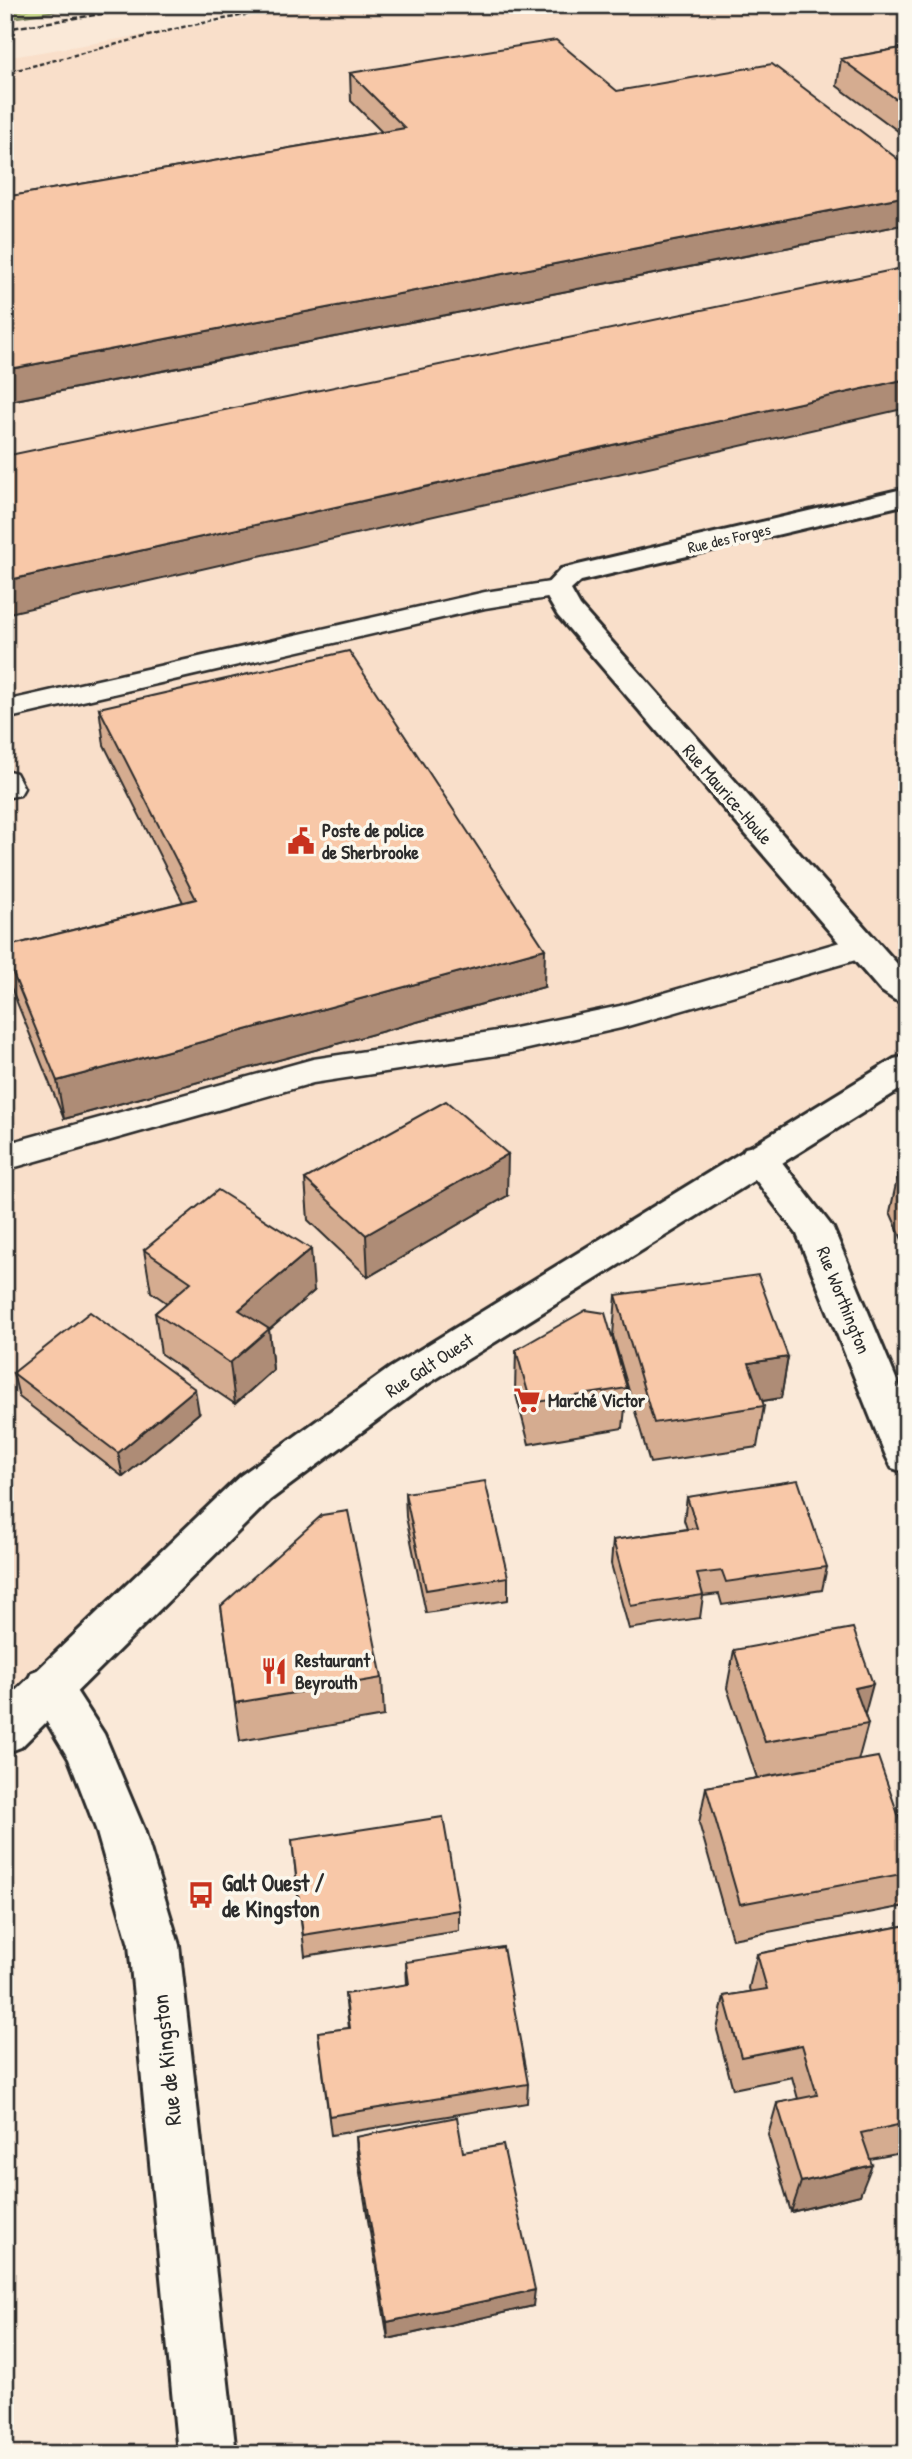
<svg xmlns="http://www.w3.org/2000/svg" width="912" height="2459" font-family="'Patrick Hand',sans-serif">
	<rect width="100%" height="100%" fill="#fae9d8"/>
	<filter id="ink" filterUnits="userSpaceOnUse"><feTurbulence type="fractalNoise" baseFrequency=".0143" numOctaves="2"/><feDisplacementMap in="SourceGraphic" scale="14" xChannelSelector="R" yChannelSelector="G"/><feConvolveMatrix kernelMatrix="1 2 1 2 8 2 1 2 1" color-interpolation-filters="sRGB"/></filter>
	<g filter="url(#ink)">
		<path fill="#f9dfca" d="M325 5H907V1068L404 1379 5 1732V58Z"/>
		<path fill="#ccdc90" stroke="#7c845e" stroke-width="2" d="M15 5H94L5 19V7Z"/>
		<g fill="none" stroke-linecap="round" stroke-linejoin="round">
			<defs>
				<path id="service" d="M556 581 566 583 570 589 566 595 485 608 5 719V701L485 592Z
					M5 770 16 773 24 788 20 795 5 798Z
					M861 936 873 939 877 947 873 955 621 1028 510 1053 313 1083 5 1170V1144L313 1059 510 1029 620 1006Z"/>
				<path id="minor" d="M907 488V504L581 581 571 590 580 606 907 975V1004L895 1000 880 990 558 616 542 589 561 569Z
					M758 1145 771 1148 833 1228 907 1405V1473L892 1468 886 1456 797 1234 739 1158 745 1148Z
					M48 1666 64 1672 104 1734 144 1829 179 1945 236 2454H178L129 1945 96 1829 69 1759 25 1686 32 1672Z"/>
				<path id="secondary" d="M907 1056V1085L418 1390 270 1500 21 1747 5 1753V1701L240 1476 390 1368 894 1059Z"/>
			</defs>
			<use href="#service" stroke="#2b2b2b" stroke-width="5"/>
			<use href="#minor" stroke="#2b2b2b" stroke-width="6"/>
			<use href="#secondary" stroke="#2b2b2b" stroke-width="6"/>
			<path stroke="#2b2b2b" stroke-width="2.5" stroke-dasharray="4.5 2.5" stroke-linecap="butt" d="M5 12 48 5
				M5 73 187 26 298 5"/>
			<use href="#service" fill="#fbf7ec" fill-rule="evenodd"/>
			<use href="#minor" fill="#fbf7ec" fill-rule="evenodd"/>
			<use href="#secondary" fill="#fbf7ec" fill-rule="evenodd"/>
			<path stroke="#2b2b2b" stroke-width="2.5" stroke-dasharray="6 2.5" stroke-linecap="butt" d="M5 29 159 5"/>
		</g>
		<path fill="#d5ac90" stroke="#2b2b2b" stroke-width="2" d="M907 47V137H906L837 86 841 59Z
			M350 73 617 91 907 166V224L5 402V197L382 132 351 101Z
			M99 708 544 987 64 1119 10 985 5 960V947L183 902 104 745Z
			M907 1169V1251L890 1212 899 1170Z
			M305 1179 507 1196 368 1277 308 1220Z
			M144 1250 314 1291 269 1330 273 1370 235 1404 161 1354 155 1313 167 1303 151 1292Z
			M616 1295 788 1357 781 1398 762 1401 764 1406 757 1447 650 1463 613 1336Z
			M516 1350 627 1388 623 1428 529 1444 515 1391Z
			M13 1373 199 1413 123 1477 19 1397Z
			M405 1493 508 1577V1600L426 1613 406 1517Z
			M687 1497 827 1567 822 1590 722 1605 719 1594 703 1596 700 1618 629 1629 611 1564 613 1540 687 1529 684 1520Z
			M221 1606 382 1678 384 1716 240 1741Z
			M734 1650 865 1716 868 1724 858 1761 907 1840V1902L905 1906 732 1939 699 1823 706 1787 757 1778 727 1688Z
			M292 1840 459 1910V1931L305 1956Z
			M907 1925V2152L870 2159 860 2195 791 2212 768 2135 777 2103 798 2099 792 2077 733 2089 717 2030 724 1996 750 1992 749 1988 757 1954Z
			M406 1962 528 2084 527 2103 331 2135 318 2032 349 2028 345 1994 407 1985Z
			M356 2137 463 2152 533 2306 388 2339 357 2155Z"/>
		<path fill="#ae8c76" stroke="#2b2b2b" stroke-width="2" d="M907 196V224L5 402V370Z
			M907 379V408L5 614V581Z
			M545 949 544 987 64 1119 57 1081Z
			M508 1154 507 1196 368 1277 366 1235Z
			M311 1249 314 1291 269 1330 273 1370 235 1404 230 1363 239 1310Z
			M788 1357 781 1398 743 1404 749 1363Z
			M195 1389 199 1413 123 1477 118 1453Z
			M873 1684 863 1721 855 1688Z
			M872 2165 860 2195 791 2212 801 2182Z
			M535 2290 533 2306 388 2339 387 2322Z"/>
		<path fill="#f8c8a8" stroke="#2b2b2b" stroke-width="2" d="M556 40 617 91 772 64 907 166V196L5 370V197L405 128 350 73Z
			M907 47V107L841 59Z
			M907 267V379L5 581V456Z
			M349 651 545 949 57 1081 5 954V947L196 899 99 708Z
			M446 1101 508 1154 366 1235 305 1179Z
			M907 1169V1188L899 1170Z
			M218 1190 311 1249 239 1310 269 1329 230 1363 155 1313 191 1282 144 1250Z
			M758 1275 788 1357 749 1363 764 1406 654 1423 616 1295Z
			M586 1310 605 1313 627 1388 531 1403 516 1350Z
			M90 1312 195 1389 118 1453 13 1373Z
			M798 1480 827 1567 726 1582 722 1571 697 1574 703 1595 631 1606 613 1540 697 1528 687 1497Z
			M485 1481 508 1577 426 1590 405 1493Z
			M348 1511 382 1678 235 1703 221 1606 322 1515Z
			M853 1628 873 1684 855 1688 868 1724 765 1742 734 1650Z
			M878 1757 907 1840V1873L740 1904 706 1787Z
			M443 1817 459 1910 303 1935 292 1840Z
			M907 1925V2123L861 2133 872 2165 801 2182 777 2103 817 2095 802 2045 741 2057 724 1996 767 1989 757 1954Z
			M503 1947 528 2084 329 2116 318 2032 350 2028 345 1994 409 1984 406 1962Z
			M457 2117 463 2152 503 2145 535 2290 387 2322 356 2137Z"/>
	</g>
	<defs>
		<symbol id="civic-bare" viewBox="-9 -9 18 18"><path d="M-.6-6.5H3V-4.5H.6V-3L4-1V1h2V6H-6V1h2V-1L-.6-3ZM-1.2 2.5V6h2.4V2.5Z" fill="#c8321e" stroke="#fbf7ec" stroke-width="2.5" paint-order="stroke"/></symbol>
		<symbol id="supermarket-bare" viewBox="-9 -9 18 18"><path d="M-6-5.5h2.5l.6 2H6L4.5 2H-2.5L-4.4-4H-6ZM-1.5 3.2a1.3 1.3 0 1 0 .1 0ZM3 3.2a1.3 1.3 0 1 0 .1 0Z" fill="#c8321e" stroke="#fbf7ec" stroke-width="2.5" paint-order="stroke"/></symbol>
		<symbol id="restaurant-bare" viewBox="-9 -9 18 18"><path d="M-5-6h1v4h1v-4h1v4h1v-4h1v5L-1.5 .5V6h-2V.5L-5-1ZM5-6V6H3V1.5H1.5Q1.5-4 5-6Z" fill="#c8321e" stroke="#fbf7ec" stroke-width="2.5" paint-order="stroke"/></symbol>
		<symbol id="bus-bare" viewBox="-9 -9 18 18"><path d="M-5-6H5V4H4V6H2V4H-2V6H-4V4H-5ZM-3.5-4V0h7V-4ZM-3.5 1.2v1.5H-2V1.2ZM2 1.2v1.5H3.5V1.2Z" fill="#c8321e" stroke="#fbf7ec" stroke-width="2.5" paint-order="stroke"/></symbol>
	</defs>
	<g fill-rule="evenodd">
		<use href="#civic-bare" x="282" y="822" width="38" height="38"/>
		<use href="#supermarket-bare" x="508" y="1381" width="38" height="38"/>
		<use href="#restaurant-bare" x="255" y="1652" width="38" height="38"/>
		<use href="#bus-bare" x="182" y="1876" width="38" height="38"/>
	</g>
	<g text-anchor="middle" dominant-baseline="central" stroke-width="7" stroke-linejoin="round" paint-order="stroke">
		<g font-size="16" fill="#2b2b2b" stroke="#fbf7ec">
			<text transform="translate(729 538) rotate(-13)">Rue des Forges</text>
		</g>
		<g font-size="19" fill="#2b2b2b" stroke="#fbf7ec">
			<text transform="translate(728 794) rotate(49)">Rue Maurice-Houle</text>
			<text transform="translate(844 1300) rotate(68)">Rue Worthington</text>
			<text transform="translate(429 1365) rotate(-33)">Rue Galt Ouest</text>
		</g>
		<g font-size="19" font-weight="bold" fill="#2b2b2b" stroke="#fbf7ec" text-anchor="start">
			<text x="322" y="830">Poste de police<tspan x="322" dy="22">de Sherbrooke</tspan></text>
			<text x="548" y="1400">Marché Victor</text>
			<text x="295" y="1660">Restaurant<tspan x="295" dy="22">Beyrouth</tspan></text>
		</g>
		<g font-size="23" font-weight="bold" fill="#2b2b2b" stroke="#fbf7ec" text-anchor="start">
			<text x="222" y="1882">Galt Ouest /<tspan x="222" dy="26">de Kingston</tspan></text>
		</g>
		<g font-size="23" fill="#2b2b2b" stroke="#fbf7ec">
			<text transform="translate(166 2060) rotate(-96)">Rue de Kingston</text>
		</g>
	</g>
	<rect width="912" height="2459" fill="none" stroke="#fbf7ec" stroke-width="28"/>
	<rect x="14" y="14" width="884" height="2431" fill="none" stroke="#2b2b2b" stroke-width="2.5" filter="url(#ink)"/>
</svg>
